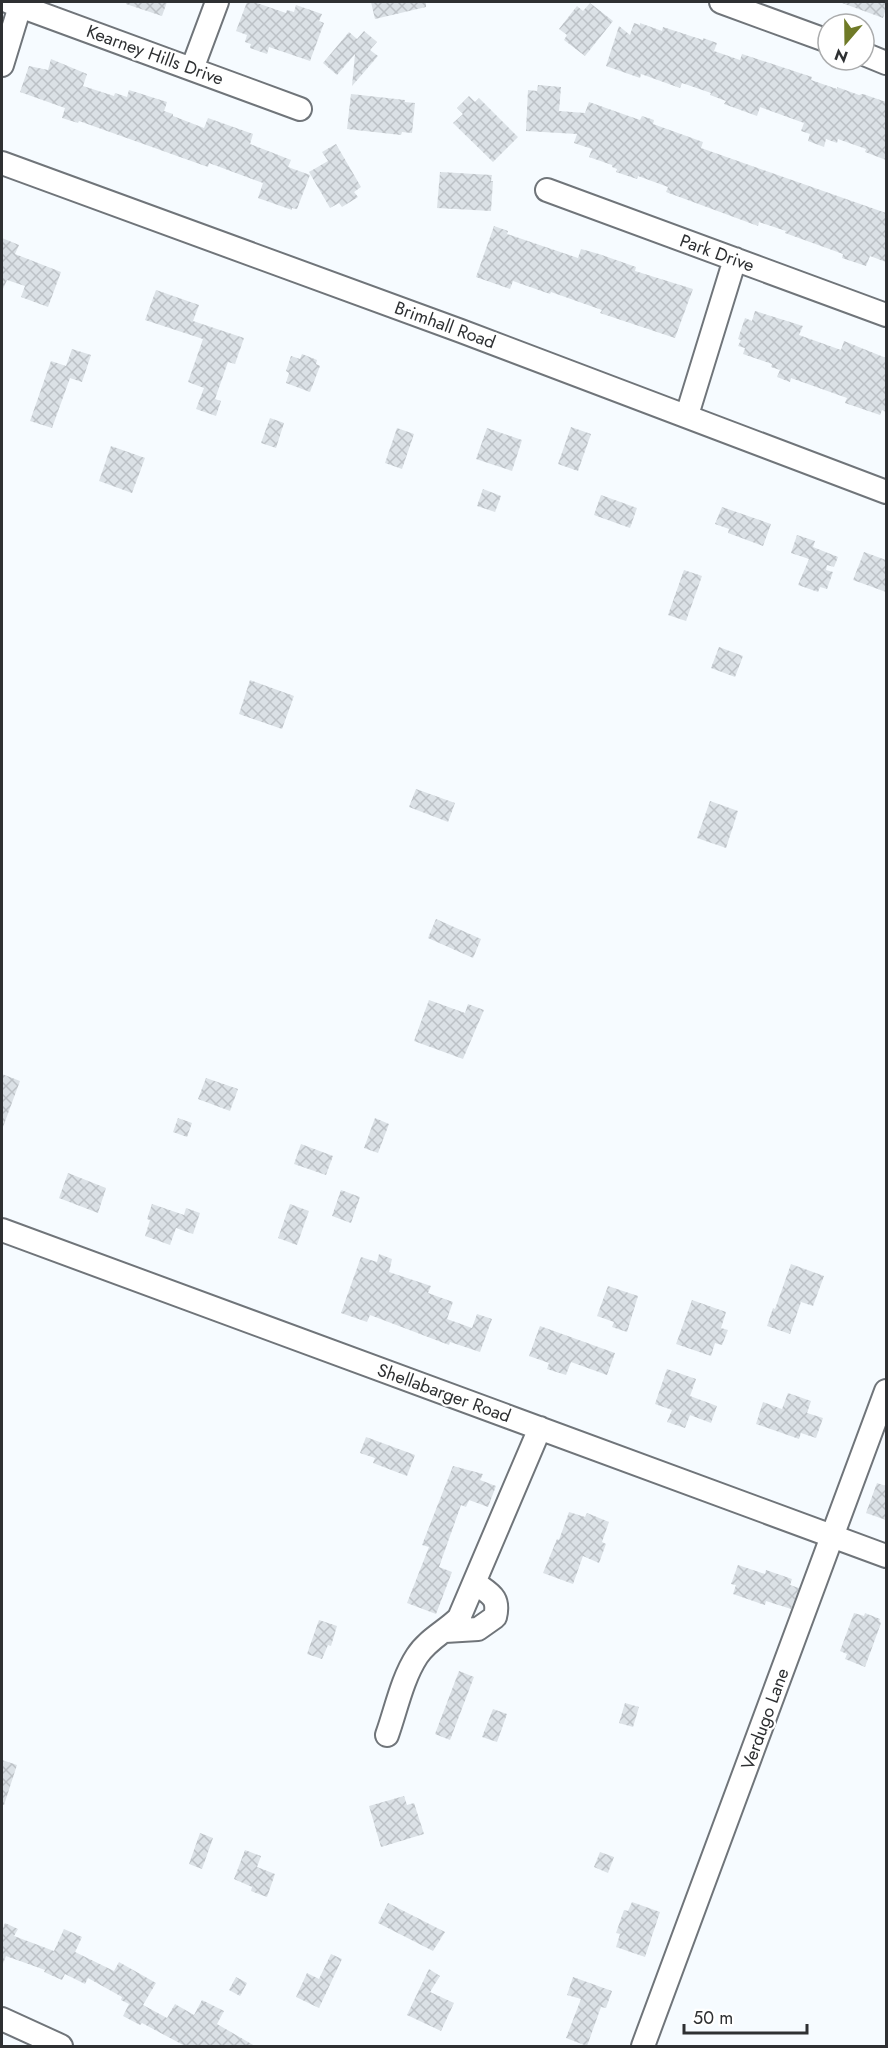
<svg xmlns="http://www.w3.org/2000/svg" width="888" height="2048" font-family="Jost,sans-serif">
	<defs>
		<pattern id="building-cross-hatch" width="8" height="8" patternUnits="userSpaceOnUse" patternTransform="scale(1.5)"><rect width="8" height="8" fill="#dbe1e6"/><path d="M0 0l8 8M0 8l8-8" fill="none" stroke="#bcc1c6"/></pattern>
	</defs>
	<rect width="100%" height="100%" fill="#f6fbff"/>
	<path fill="url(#building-cross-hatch)" d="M126 2H167L162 16 126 4Z
		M247 2H254L286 13 287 10 294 12 296 5 322 14 319 21 324 23 310 61 269 47 267 54 250 48 251 44 245 42 247 35 236 31Z
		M371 2H426V7L375 19Z
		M842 2H886V8L883 18 842 3Z
		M590 3 613 21 585 56 564 40 567 35 559 29 577 6 583 11Z
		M634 23 640 25V23L662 31 663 27 703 40V38L717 43 714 51 740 60 742 54 812 77 811 80 837 89V87L859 95 863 94 886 102V160L865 152 866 149 838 139 837 143 826 139 824 147 808 141 810 134 801 131 804 123 760 107 757 116 724 104 726 101 710 95 711 93 682 83 680 88 641 74 640 78 606 66 619 26 630 35Z
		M364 31 377 42 370 50 378 56 352 86 355 54 337 75 323 63 349 32 357 39Z
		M51 59 87 74 83 86 114 96 115 93 127 97 129 90 167 102 164 111 173 114V116L204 128 208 118 253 134 250 144 291 160 288 167 310 175 297 209 292 208V210L258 198 263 183 209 163 208 167 79 121 78 123 62 118 65 108 20 92 29 66 48 70Z
		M538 85 561 87 559 111 585 113 589 102 640 120 642 116 654 120 653 124 703 142 701 148 886 213V262L870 256 866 266 842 258 843 254 785 233 786 231 759 222 758 226 666 192 668 187 638 176 637 179 616 172 617 169 612 167V165L589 157 592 149 574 143 577 134 526 131 528 90 537 91Z
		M351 94 405 100V102L415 103 412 133 402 132 401 135 347 129Z
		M469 96 475 102 479 98 518 137 493 162 453 123 463 114 457 108Z
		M336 144 361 187 354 192 358 197 342 207 339 203 330 208 309 172 328 161 322 152Z
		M440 172 492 175 491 181H493L491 211 437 208Z
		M494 226 508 231 507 234 578 258 581 249 599 254 636 267 635 271 693 289 675 338 600 313 602 310 551 292 550 294 513 281 510 289 476 277Z
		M2 238 19 245 15 254 61 272 48 307 21 297 25 286 7 280 3 289 2 288Z
		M156 290 199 305 193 321 244 338 235 364 228 362 215 399 221 401 216 416 196 409 204 388 188 382 203 339 145 320Z
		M755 311 803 326 799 335 841 350 844 341 886 358V412L882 410 880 415 845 403 847 398 791 378 790 382 777 377 780 370 771 367 772 364 743 354 745 348 738 346 741 340 738 339 745 318 752 321Z
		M72 349 91 355 82 382 70 378 52 428 30 421 51 361 66 366Z
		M302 354 317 360 316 364 320 366 310 392 286 383 289 373 286 371 291 356 300 359Z
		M270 418 284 423 276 448 261 443Z
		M571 427 591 434 578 471 558 464Z
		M397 428 414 434 402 469 385 463Z
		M487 428 522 440 512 471 476 459Z
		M111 446 145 458 132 493 99 481Z
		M483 489 501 496 495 512 477 506Z
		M601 495 637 508 630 528 594 515Z
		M722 507 771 524 763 546 728 533 729 529 715 524Z
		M797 535 815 541 813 547 838 557 834 567 827 565 826 570 833 572 827 589 820 587 818 592 798 585 809 559 791 553Z
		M864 552 886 560V592L853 580Z
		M684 570 702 576 686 621 668 615Z
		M719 647 743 656 735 677 711 668Z
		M250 680 294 696 282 729 239 714Z
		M416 789 455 803 448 822 409 807Z
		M710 801 738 811 726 848 697 838Z
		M436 919 481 939 473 958 428 938Z
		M429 1000 465 1013 468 1004 484 1010 463 1059 414 1041Z
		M2 1074 20 1081 3 1127 2 1126Z
		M206 1078 238 1089 230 1111 198 1099Z
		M178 1118 192 1123 187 1137 173 1132Z
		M375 1118 389 1124 378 1153 364 1148Z
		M301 1144 333 1156 326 1175 294 1164Z
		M68 1173 106 1188 98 1213 59 1198Z
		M341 1190 360 1197 351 1223 332 1216Z
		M152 1204 184 1215 186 1208 200 1213 193 1234 176 1228 170 1245 145 1236 150 1220 147 1219Z
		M290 1204 309 1211 297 1245 278 1238Z
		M379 1254 392 1259 389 1272 431 1286 428 1293 453 1302 447 1319 472 1328 477 1314 492 1319 480 1352 450 1342 449 1345 370 1315 367 1322 341 1313 361 1257 377 1262Z
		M791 1264 824 1276 813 1306 801 1302 790 1334 767 1326 773 1308 775 1309Z
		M608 1286 638 1296 627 1332 612 1327 614 1322 597 1316Z
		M692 1300 726 1312 721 1328 728 1330 722 1345 715 1343 711 1356 676 1344Z
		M540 1326 615 1353 607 1375 571 1362 566 1375 547 1369 549 1363 529 1356Z
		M667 1369 696 1379 690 1396 717 1406 711 1423 690 1415 685 1428 667 1422 672 1410 655 1404Z
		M788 1393 811 1401 807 1413 823 1418 816 1438 801 1433 799 1439 756 1424 763 1402 782 1409Z
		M366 1437 415 1455 407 1476 373 1463 375 1458 360 1453Z
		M453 1466 483 1474 480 1480 496 1486 488 1507 469 1500 466 1507 461 1505 439 1567 452 1572 436 1614 407 1603 429 1547 422 1545Z
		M877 1483 886 1486V1520L866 1513Z
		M569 1512 585 1517 587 1513 609 1522 602 1542 606 1544 599 1563 583 1556 573 1584 543 1573 557 1539 559 1540Z
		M738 1565 765 1574 766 1570 792 1579 790 1585 799 1588 791 1609 766 1601 765 1605 733 1594 736 1585 731 1584Z
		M854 1613 864 1616 865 1613 880 1619 879 1621 881 1623 865 1667 845 1659 847 1654 840 1651Z
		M319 1620 337 1626 331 1646 328 1645 322 1659 307 1654Z
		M459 1671 474 1677 450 1740 435 1734Z
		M625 1703 639 1707 633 1727 619 1723Z
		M493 1709 507 1714 497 1742 482 1737Z
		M2 1760 17 1765 4 1805H2Z
		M404 1796 407 1805 414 1803 424 1834 381 1847 369 1806Z
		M200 1833 213 1838 202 1869 189 1864Z
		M245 1850 261 1856 257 1867 275 1874 267 1897 251 1891 252 1887 234 1879Z
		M600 1852 614 1857 608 1873 594 1867Z
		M632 1902 660 1912 645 1957 616 1947 620 1934 616 1933 624 1910 628 1911Z
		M388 1903 445 1932 433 1951 378 1923Z
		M5 1923 18 1929 14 1936 54 1951 64 1929 82 1937 75 1952 114 1971 119 1962 156 1983 143 2005 167 2018 175 2004 194 2015 202 2000 224 2011 217 2024 255 2046H185L142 2023 140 2025 123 2016 129 2004 121 2000 122 1997 88 1978 85 1984 65 1974 62 1980 44 1972 45 1970 6 1956 2 1966V1931Z
		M331 1954 342 1959 319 2008 296 1997 307 1973 319 1979Z
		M429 1969 440 1976 430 1992 454 2003 441 2031 407 2015Z
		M236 1977 247 1983 240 1996 229 1990Z
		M573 1977 612 1991 606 2008 601 2007 587 2046 566 2038 581 1999 567 1995Z"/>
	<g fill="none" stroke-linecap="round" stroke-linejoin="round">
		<defs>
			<path id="minor" d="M9 2 300 109
				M721 2 828 41
				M864 54 886 63
				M2 65 20 6
				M192 69 217 2
				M2 163 461 331 886 492
				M547 190 886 315
				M687 415 735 259
				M2 1230 886 1556
				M445 1631 478 1629 495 1617C500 1597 490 1594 475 1583
				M387 1735C396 1710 402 1679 417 1656 427 1640 446 1631 459 1618L540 1428
				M2 2019 61 2046
				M643 2046 886 1391"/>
		</defs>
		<use href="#minor" stroke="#70757a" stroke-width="26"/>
		<use href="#minor" stroke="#fff" stroke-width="22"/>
	</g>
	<g text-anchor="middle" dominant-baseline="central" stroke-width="4.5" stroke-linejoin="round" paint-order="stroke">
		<g font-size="18" fill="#2e3032" stroke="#fff">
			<text transform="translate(155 55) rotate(20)">Kearney Hills Drive</text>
			<text transform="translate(717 253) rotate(20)">Park Drive</text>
			<text transform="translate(445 325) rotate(20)">Brimhall Road</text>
			<text transform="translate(444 1393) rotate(20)">Shellabarger Road</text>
			<text transform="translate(765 1719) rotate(-70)">Verdugo Lane</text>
		</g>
	</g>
	<rect width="888" height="2048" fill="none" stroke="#2e3032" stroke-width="6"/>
	<g transform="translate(846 42) rotate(200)"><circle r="28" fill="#ffffff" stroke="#abacad" stroke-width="1.5"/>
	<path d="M0-4.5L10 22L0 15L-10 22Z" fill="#6f7a27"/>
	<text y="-9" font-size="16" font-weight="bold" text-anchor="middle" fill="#2e3032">N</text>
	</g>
	<path d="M684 2024v9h123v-9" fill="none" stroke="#2e3032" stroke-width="3"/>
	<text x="693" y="2024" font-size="18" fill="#2e3032" stroke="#ffffff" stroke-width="4.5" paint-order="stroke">50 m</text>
</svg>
